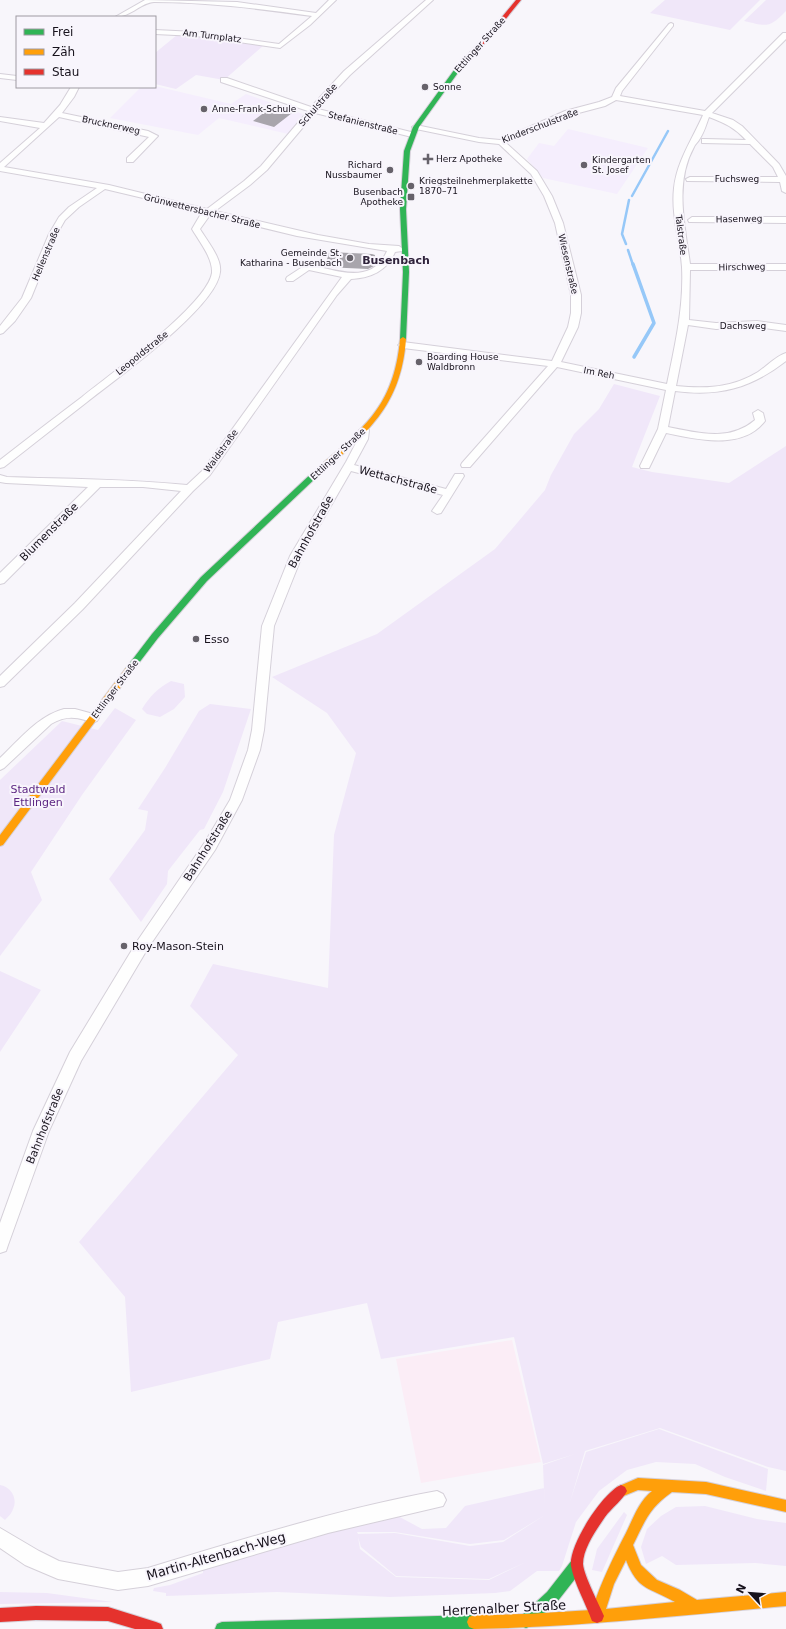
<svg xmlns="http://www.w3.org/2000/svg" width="786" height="1629" font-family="'DejaVu Sans',sans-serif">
	<rect width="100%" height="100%" fill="#f8f6fb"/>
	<path fill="#fbedf6" d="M512 1340 541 1462 421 1483 396 1359Z"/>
	<path fill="#f5eefd" d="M155 86 231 104 246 94 303 114 288 134 219 118 198 135 110 118 141 87Z
		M568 129 648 148 617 194 543 178 527 159 539 143 554 146Z"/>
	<path fill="#f0e7f9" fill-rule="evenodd" d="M665 0H760L730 30 650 13Z
		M766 0H786V11C769 29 766 26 744 21Z
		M177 35 216 38 264 45 224 80 196 75 176 89 155 84V53Z
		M614 384 660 396 632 467 652 472 729 483 786 446V1471L768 1467 660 1428 585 1451 570 1502 555 1526 570 1502 586 1452 659 1429 768 1469 766 1491 725 1477 695 1464 656 1462 627 1470 599 1491 576 1522 562 1566 559 1571H537L510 1591 495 1593 390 1597 277 1592 166 1596V1593L153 1591 154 1588 170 1585 203 1573V1570L323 1534 396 1515 422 1529 446 1528 465 1506 544 1488 545 1515 504 1540 470 1544 395 1532H357L358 1534 395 1533 470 1546 503 1542 545 1515 543 1465 575 1454 543 1464 514 1337 381 1359 367 1303 278 1322 270 1359 131 1392 125 1297 79 1242 238 1055 190 1006 213 964 328 988 334 835 356 753 327 713 272 677 377 634 495 549 545 490 551 475 574 434 599 409ZM358 1537 361 1547 396 1576 489 1579 526 1562 489 1580 396 1577 360 1549Z
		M171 681 184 684 185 697 174 709 160 717 147 714 142 709C150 696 158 688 171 681Z
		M210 704 251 709 223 792 204 829 200 830 168 871 167 884 141 922 109 879 145 830 148 811 138 809 165 768 199 711Z
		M115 708 136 720 82 795 31 872 42 900 0 956V780L62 721 98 730Z
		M0 971 41 990 0 1052Z
		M0 1485C11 1487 18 1498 13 1509 12 1513 8 1517 5 1520L0 1516Z
		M705 1506 757 1519 786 1523V1566L755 1563 676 1565 662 1556 646 1564 641 1547 647 1529 661 1516 676 1507Z
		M624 1512 627 1515 602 1572 592 1570 597 1549Z
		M0 1592 47 1593 113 1602 0 1604Z"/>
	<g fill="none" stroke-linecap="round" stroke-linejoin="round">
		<path stroke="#96c8f8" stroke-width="2.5" d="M632 196 668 131
			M626 244 622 234 629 200
			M628 250 633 265"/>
		<path stroke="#96c8f8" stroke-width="3.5" d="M633 264 654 323 634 357"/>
	</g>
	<path fill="#a8a5ac" d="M270 108 292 113 274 127 253 121Z
		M329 252 372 254 375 255 374 266 368 269 325 267Z"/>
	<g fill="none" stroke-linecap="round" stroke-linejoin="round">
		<defs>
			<path id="street" d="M145 0 237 2 316 13 329 0H336L310 25 280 48 196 36 155 34V30L196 32 279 44 312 16C260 9 207 2 154 2 142 2 131 17 115 17Z
				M426 0H433L350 75 318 109 415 133V137H412L315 113 267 170 250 185 215 211 318 235 369 244 399 246 403 249 402 251 395 252C387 271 371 278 351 279L337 295 210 475 193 491 83 609 4 686 0 687V676L75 603 181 491 143 487H100L4 583 0 584V573L88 487 6 483 0 482V475L7 477C67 479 127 479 187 485L202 471 342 277 309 270 293 281H287L286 279 287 277 307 264C335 270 372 286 387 251L297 236 210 215 200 229C207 241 222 258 220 272 217 307 116 379 87 402 59 424 32 445 4 467L0 468V460C27 439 54 418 82 397 109 375 207 305 212 273 213 258 199 241 192 229L202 212 105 189 79 207 65 220 57 234 31 298 15 321 3 333 0 334V326L22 298 49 234 59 217 69 207 97 188 0 171V163L40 128 0 121V117L44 123 60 105 71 87H79L74 97 62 113 148 131 158 136 133 162H127V158L149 137 59 117 4 167 109 185 207 209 244 181 261 166 308 111 221 82V78H227L311 107 344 71Z
				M671 23 673 24V26L622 91 620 96 705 111 783 33H786V39L712 113 733 120 742 126 779 164 786 176V193L782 191 780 182 687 181 686 179 690 177H778L773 167 750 144 702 143V139H705L746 140C735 128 725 123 709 117 706 125 704 133 699 140 698 142 695 144 694 147 674 183 685 226 690 264H786V270H690L689 320 716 323 757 321 786 325V331L757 327 716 329 688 325 676 386C706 389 732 388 758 372 766 367 776 356 786 353V361C751 388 720 397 675 391L668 427C699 433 729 442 755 420L753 413 758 410 763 413 765 421C742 451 697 439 666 433L649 468H641L640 466 658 429 666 390 557 367 470 467H462L461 465 462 463 548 366 403 348 398 345 403 342 552 361 568 327 571 313V295L555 223 544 196 531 174 499 144 479 142 416 129 412 127 416 125 479 138 500 140 565 111 599 102 612 97 616 88 669 24ZM616 100 703 115C692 140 677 161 674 188 671 215 680 241 682 267 684 307 675 345 667 384L561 362 578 327 581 313V295L563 223 552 196 537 171 506 143 571 115 605 106Z
				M0 74 17 76V80L0 78Z
				M692 217H786V223L689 222 688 220Z
				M364 427 369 430 368 439 354 465 446 489 455 474H463L464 476 441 513 437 514 432 511 443 495 351 471 302 556 274 626 264 730 260 750 242 800 215 850 148 948 81 1061 49 1131 8 1245 6 1251 0 1253V1223L33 1131 70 1052 138 940 205 842 230 800 248 750 252 730 262 626 290 556 346 462 358 439 359 430Z
				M64 709H75L97 715 99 718 97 721C93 723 90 721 85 720 72 716 63 717 51 724L4 768 0 770V758C20 739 38 716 64 709Z
				M437 1491 443 1494 446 1500 443 1506 328 1533 148 1586 118 1590 58 1579 25 1565 0 1548V1528L39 1551 59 1561 118 1572 148 1568C244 1539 339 1509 437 1491Z"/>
			<path id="fast" d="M457 66 462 67 419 127 410 151 406 209 409 272 406 339 403 341 400 339 403 272 400 209 404 151 413 127Z
				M314 471H317L321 473 207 581 158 638 132 672H126L125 670 126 668 152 634 201 577Z
				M577 1559 582 1560 583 1565 582 1570 557 1602 531 1626 526 1628 521 1626 519 1621 521 1616 547 1592 572 1560Z
				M474 1615 479 1617 481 1622 479 1627 474 1629H215L217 1624 222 1622Z"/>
			<path id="slow" d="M403 337 406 339C401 407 367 432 320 475H314V471C362 429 394 408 400 339Z
				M129 667 132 668 133 670 132 672 3 845 0 846V835L126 668Z
				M638 1478 706 1482 786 1500V1512L706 1494 672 1492C649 1508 645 1521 633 1545L641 1565 657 1580 680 1590 697 1600 786 1592V1606C682 1615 579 1627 474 1629L469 1627 467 1622 469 1617 474 1615 526 1614 592 1610C601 1582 613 1558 626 1533 633 1519 639 1501 652 1491L638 1490 621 1497 617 1495 615 1491 617 1487ZM626 1560C638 1591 649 1587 675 1602L606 1609 614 1584Z"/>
			<path id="jam" d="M516 0H521L496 31 461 68H457V66L492 29Z
				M621 1485 625 1487 627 1491C624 1498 611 1509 605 1517 597 1529 583 1548 583 1564 584 1576 599 1604 604 1616L602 1621 597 1623 592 1621C586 1604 574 1583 571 1566 568 1546 603 1492 621 1485Z
				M36 1606 108 1607 156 1622 161 1624 163 1629H135L108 1621 36 1620 0 1622V1608Z"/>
		</defs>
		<use href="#street" stroke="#d5d0d9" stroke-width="2"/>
		<use href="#fast" stroke="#d5d0d9" stroke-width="2"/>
		<use href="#slow" stroke="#d5d0d9" stroke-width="2"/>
		<use href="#jam" stroke="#d5d0d9" stroke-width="2"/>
		<use href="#street" fill="#fefefe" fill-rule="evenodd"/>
		<use href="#fast" fill="#30b455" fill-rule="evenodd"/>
		<use href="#slow" fill="#ff9f0a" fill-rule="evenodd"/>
		<use href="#jam" fill="#e5322d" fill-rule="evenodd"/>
	</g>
	<g fill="#66626a" stroke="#f8f5fc" stroke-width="1.5">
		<circle cx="425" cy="87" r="4"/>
		<circle cx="204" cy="109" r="4"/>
		<path d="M426 153h4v4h4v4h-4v4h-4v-4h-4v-4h4z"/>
		<circle cx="584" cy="165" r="4"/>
		<circle cx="390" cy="170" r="4"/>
		<circle cx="411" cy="186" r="4"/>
		<rect x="407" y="193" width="8" height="8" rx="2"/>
		<circle cx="350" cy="258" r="4"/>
		<circle cx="419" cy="362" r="4"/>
		<circle cx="196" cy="639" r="4"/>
		<circle cx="124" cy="946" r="4"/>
	</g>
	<g text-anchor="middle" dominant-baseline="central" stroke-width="4" stroke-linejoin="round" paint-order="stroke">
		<g font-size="9" fill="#17121c" stroke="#f8f5fc">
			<text transform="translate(212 36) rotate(7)">Am Turnplatz</text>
			<text transform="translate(480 45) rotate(-48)">Ettlinger Straße</text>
			<text transform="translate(318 105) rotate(-49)">Schulstraße</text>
			<text transform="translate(363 123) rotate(14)">Stefanienstraße</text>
			<text transform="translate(111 125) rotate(12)">Brucknerweg</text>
			<text transform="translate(540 126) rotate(-21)">Kinderschulstraße</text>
			<text x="737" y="179">Fuchsweg</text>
			<text transform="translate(202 211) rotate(14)">Grünwettersbacher Straße</text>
			<text transform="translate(739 219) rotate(-1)">Hasenweg</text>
			<text transform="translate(681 235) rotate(83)">Talstraße</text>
			<text transform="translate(46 254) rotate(-67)">Hellenstraße</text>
			<text transform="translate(568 264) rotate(77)">Wiesenstraße</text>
			<text transform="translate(742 267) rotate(-1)">Hirschweg</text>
			<text x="743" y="326">Dachsweg</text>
			<text transform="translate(142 353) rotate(-39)">Leopoldstraße</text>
			<text transform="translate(599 373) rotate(11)">Im Reh</text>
			<text transform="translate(221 451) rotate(-54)">Waldstraße</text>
			<text transform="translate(338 454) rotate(-43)">Ettlinger Straße</text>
			<text transform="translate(115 689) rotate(-53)">Ettlinger Straße</text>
		</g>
		<g font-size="9" fill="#17121c" stroke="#f8f5fc" text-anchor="start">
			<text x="433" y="87">Sonne</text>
			<text x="212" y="109">Anne-Frank-Schule</text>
			<text x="436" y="159">Herz Apotheke</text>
			<text x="592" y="160">Kindergarten<tspan x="592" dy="10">St. Josef</tspan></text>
			<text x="382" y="165" text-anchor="end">Richard<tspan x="382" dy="10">Nussbaumer</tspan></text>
			<text x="419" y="181">Kriegsteilnehmerplakette<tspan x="419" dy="10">1870–71</tspan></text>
			<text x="403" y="192" text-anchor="end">Busenbach<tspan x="403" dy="10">Apotheke</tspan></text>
			<text x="342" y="253" text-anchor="end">Gemeinde St.<tspan x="342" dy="10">Katharina - Busenbach</tspan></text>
			<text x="427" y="357">Boarding House<tspan x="427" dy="10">Waldbronn</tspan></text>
		</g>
		<g font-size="11" font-weight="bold" fill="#2f233b" stroke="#f8f5fc">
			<text x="396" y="260">Busenbach</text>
		</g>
		<g font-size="11" fill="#17121c" stroke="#f8f5fc">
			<text transform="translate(398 480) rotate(15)">Wettachstraße</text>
			<text transform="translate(49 532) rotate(-45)">Blumenstraße</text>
			<text transform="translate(311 532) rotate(-61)">Bahnhofstraße</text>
			<text transform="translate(208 846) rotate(-58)">Bahnhofstraße</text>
			<text transform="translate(45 1126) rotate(-68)">Bahnhofstraße</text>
		</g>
		<g font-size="11" fill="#17121c" stroke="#f8f5fc" text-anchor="start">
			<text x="204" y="639">Esso</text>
			<text x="132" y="946">Roy-Mason-Stein</text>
		</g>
		<g font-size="11" fill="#5d2783" stroke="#f8f5fc">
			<text x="38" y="789">Stadtwald<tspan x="38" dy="13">Ettlingen</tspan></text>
		</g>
		<g font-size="13" fill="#17121c" stroke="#f8f5fc">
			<text transform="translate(216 1556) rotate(-16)">Martin-Altenbach-Weg</text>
			<text transform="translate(504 1608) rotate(-3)">Herrenalber Straße</text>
		</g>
	</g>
	<rect x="16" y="16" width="140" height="72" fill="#f8f5fc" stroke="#9e9aa2"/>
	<rect x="24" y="29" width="20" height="6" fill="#30b455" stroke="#9e9aa2"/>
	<text x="52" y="36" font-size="12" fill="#17121c">Frei</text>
	<rect x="24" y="49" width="20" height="6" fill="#ff9f0a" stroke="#9e9aa2"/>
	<text x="52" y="56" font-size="12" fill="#17121c">Zäh</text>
	<rect x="24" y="69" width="20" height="6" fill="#e5322d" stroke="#9e9aa2"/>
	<text x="52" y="76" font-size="12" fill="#17121c">Stau</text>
	<g transform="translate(750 1593) rotate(296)" stroke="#f8f5fc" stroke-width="3" paint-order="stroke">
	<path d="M0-3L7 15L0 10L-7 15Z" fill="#17121c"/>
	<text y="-6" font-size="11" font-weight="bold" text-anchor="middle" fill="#17121c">N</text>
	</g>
</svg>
